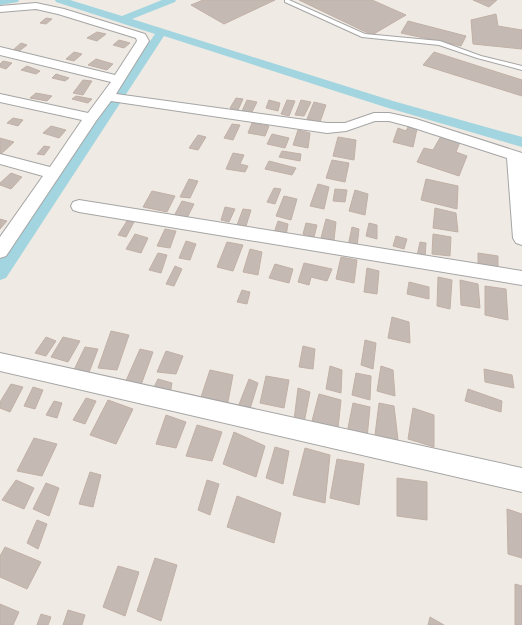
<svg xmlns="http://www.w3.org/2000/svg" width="522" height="625" font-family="'Public Sans',sans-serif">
	<rect width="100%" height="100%" fill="#efebe4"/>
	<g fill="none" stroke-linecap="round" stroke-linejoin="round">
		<path fill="#a2d5df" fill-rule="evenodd" d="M0 0H19L18 2 0 5Z
			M55 0H70L122 16 162 0H176L175 2 132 19 393 101 522 137V147L385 107 164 36 6 278 0 280V259L155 34 56 2Z"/>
	</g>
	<path fill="#c4bab3" stroke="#c2b0a6" d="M203 0H275L224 24 191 5Z
		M299 0H372L406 15 372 35Z
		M473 0H497L489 7Z
		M496 14 498 26 522 30V49L473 44 471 20Z
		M46 18 52 19 46 24 40 23Z
		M408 21 466 36 461 46 401 33Z
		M97 32 106 34 97 41 87 38Z
		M119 40 130 43 124 48 113 45Z
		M21 43 27 45 18 52 12 51Z
		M74 52 82 54 74 61 66 59Z
		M434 52 522 80V96L423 65Z
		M96 59 113 64 107 70 88 65Z
		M3 61 12 63 6 69 0 67V64Z
		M27 66 40 71 36 74 21 70Z
		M56 74 69 78 65 81 52 78Z
		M83 80 92 81 83 95 73 93Z
		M36 93 52 96 47 101 30 98Z
		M76 96 92 99 88 103 72 99Z
		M236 98 243 99 238 110 230 108Z
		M247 100 257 102 252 112 242 111Z
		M269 100 280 103 278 111 266 108Z
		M287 100 295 101 289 116 281 114Z
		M301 100 311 102 304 116 295 115Z
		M314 102 326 105 320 122 307 119Z
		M13 118 23 120 18 126 7 123Z
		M252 123 269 126 265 136 248 133Z
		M232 124 240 125 233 140 224 138Z
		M51 126 66 130 59 138 43 133Z
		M408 127 417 129 413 147 393 142 398 128 406 131Z
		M298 130 310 133 308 148 293 145Z
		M272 134 289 138 285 148 267 144Z
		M198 135 206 137 198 150 189 148Z
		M441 136 460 142 456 152 467 156 459 176 417 162 424 148 433 150Z
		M338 137 356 140 354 160 333 156Z
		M0 138 14 142 0 155Z
		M44 146 50 147 44 155 37 154Z
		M282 151 301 154 300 161 279 157Z
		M233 153 244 155 240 164 248 166 245 172 226 169Z
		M332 160 349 163 345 182 326 178Z
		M269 161 296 168 292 175 265 169Z
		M11 173 22 177 11 189 0 185V183Z
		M189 179 198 181 190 198 180 197Z
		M426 179 458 186 457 209 421 200Z
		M318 184 329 187 324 209 310 206Z
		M274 188 281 189 275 204 267 202Z
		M335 189 347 190 345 202 333 201Z
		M355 190 368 194 365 215 349 211Z
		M152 191 175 196 167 212 143 207Z
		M284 196 297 199 291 220 276 216Z
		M182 201 194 204 187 218 174 216Z
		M225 207 235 209 229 222 221 220Z
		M435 208 456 213 458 232 433 228Z
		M243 209 251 210 246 226 237 225Z
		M0 219 7 221 0 229Z
		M326 219 336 222 334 240 321 238Z
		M127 221 134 222 126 237 118 235Z
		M278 221 288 224 286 236 274 233Z
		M306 223 317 225 314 237 303 234Z
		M369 223 377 225V239L366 236Z
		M352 227 359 229 357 247 348 246Z
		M165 229 176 231 170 248 157 246Z
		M135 234 148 238 141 253 126 249Z
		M433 234 451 237 450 256 432 254Z
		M396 236 407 239 404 249 393 246Z
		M186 241 196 244 190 260 179 258Z
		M227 242 243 245 233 271 217 267Z
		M420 242 426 243 425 258 417 256Z
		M250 249 262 252 258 275 243 272Z
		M158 253 167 255 161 273 149 270Z
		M478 253 498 256V269L478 266Z
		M341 257 357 260 354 283 336 279Z
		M304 263 332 269 327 281 311 277 309 285 298 282Z
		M275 264 293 269 289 283 269 278Z
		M175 266 182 269 174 286 166 284Z
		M367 268 379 271 377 294 364 292Z
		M438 277 452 280 450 309 437 306Z
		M460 280 478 284 480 308 461 305Z
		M409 282 429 287V299L407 294Z
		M485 286 506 289 508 320 485 315Z
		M242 290 250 292 247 304 237 302Z
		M392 317 409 322 410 343 388 338Z
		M111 331 129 335 117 370 98 368Z
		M46 337 56 341 46 356 35 353Z
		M63 337 80 341 68 362 51 357Z
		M365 340 376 343 373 369 361 365Z
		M303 346 315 349 313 369 299 367Z
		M85 347 98 349 88 375 73 372Z
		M140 349 153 352 141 385 125 383Z
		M166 351 183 356 176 374 157 372Z
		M330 366 342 370 341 393 326 389Z
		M381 366 393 370 395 396 377 391Z
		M484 369 512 375 514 388 485 382Z
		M210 370 233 375 227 407 199 403Z
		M356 373 371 376 370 400 352 395Z
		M266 376 289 380 284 408 260 403Z
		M158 379 172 383 170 394 152 391Z
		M249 379 258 383 250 409 238 407Z
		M11 384 23 387 10 412 0 408V402Z
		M33 387 43 390 35 409 24 406Z
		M298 388 310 392 304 423 294 420Z
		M468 389 502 401 501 412 465 401Z
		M319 394 341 400 338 428 312 421Z
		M86 398 96 401 85 424 73 420Z
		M108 400 133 409 116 444 90 435Z
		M54 401 62 403 57 418 46 415Z
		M353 403 370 407 367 438 347 433Z
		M379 403 394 406 398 440 375 435Z
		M413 408 434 415V447L408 439Z
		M166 415 186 422 176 448 156 444Z
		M197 425 222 432 212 461 186 456Z
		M234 432 265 446 256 477 223 464Z
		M34 438 57 444 42 476 17 471Z
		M275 447 289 451 283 484 266 478Z
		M305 448 330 455 325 503 293 495Z
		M337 459 364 464 359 505 330 498Z
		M90 472 101 475 93 507 79 504Z
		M397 478 427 482V520L397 516Z
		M16 480 34 488 24 509 2 500Z
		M207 480 219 484 210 515 198 510Z
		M46 483 59 488 49 516 33 509Z
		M237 496 281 513 274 543 227 527Z
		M507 509 522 514V558L508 554Z
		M37 520 47 524 38 549 27 543Z
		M5 547 41 562 27 589 0 577V556Z
		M155 558 177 565 161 621 137 611Z
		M118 566 139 572 125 616 103 607Z
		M515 584 522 586V625H515Z
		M0 604 19 612 13 625H0Z
		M68 610 85 615 82 625H63Z
		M41 614 51 617 48 625H37Z
		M430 617 444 625H428Z"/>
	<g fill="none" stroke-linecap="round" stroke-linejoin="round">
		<defs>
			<path id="service" d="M285 0H289L365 34 440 41 481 56 522 66V70L477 58 439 45 362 37 285 2Z"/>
			<path id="minor" d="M36 3 64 9 145 34 149 41 116 94 327 123H345L374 113H389L416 119 522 153V245L516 243 513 238 507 158 408 126 389 121H375L346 131 327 133 111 101 96 121 6 256 0 258V237L43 176 0 164V154L50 167 82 120 0 102V94L88 113 111 82 0 55V47L115 75 137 41 136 38 58 14 36 9 0 12V6Z
				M79 200 522 271V285L79 212 73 210 71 206 73 202Z
				M0 353 522 468V492L0 371Z"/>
		</defs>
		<use href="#service" stroke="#a5a5a5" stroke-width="2"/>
		<use href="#minor" stroke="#a5a5a5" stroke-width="2"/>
		<use href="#service" fill="#fff" fill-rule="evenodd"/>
		<use href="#minor" fill="#fff" fill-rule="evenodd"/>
	</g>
</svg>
